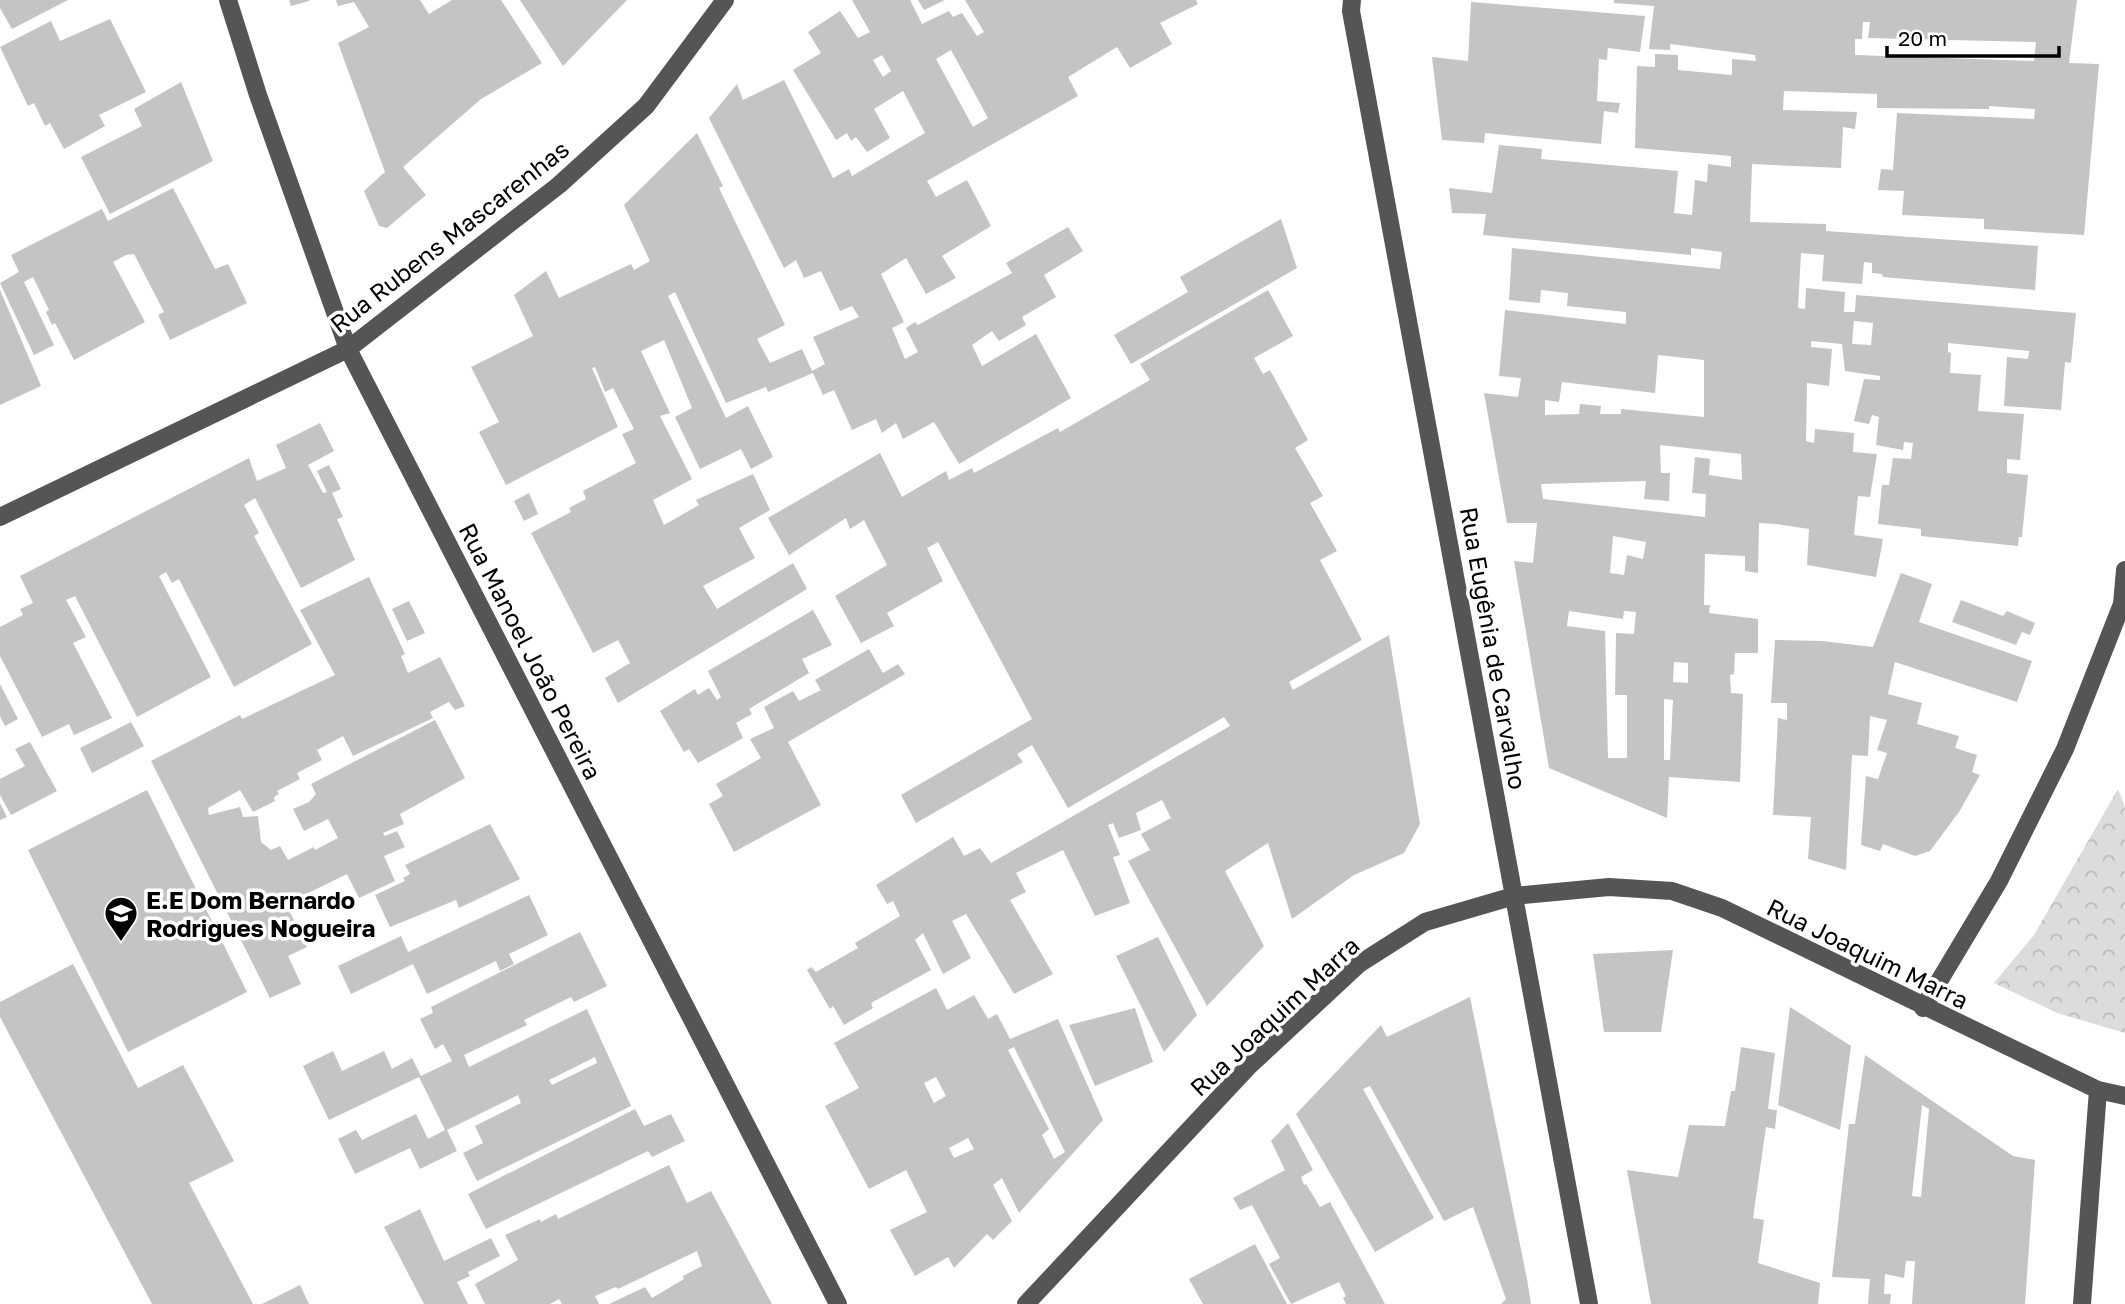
<svg xmlns="http://www.w3.org/2000/svg" width="2125" height="1304" font-family="'Golos Text',sans-serif">
	<defs>
		<pattern id="forest-crowns" width="20" height="18" patternUnits="userSpaceOnUse" patternTransform="scale(1.75)"><rect width="20" height="18" fill="#dcdcdc"/><path d="M2 6a3 3 0 1 1 6 0M12 15a3 3 0 1 1 6 0" fill="none" stroke="#bbb"/></pattern>
	</defs>
	<rect width="100%" height="100%" fill="#fff"/>
	<path fill="url(#forest-crowns)" d="M2118 789 2125 807V1033L2057 1013 1994 983 2034 935Z"/>
	<path fill="#c4c4c4" fill-rule="evenodd" d="M0 0H68L12 29 0 8Z
		M289 0H309V1L291 6Z
		M336 0H420L429 14 452 0H501L542 63 481 99 403 167 426 195 387 228 379 226 364 191 385 172 338 43 369 27 354 2 338 6Z
		M520 0H627L563 66Z
		M852 0H910L922 24 949 11 953 17 962 13 977 36 984 32 965 0H1196L1198 4 1160 23 1172 44 1130 68 1117 47 1068 77 1078 96 927 181 936 197 967 180 991 226 942 256 956 278 926 294 906 258 881 274 904 322 892 328 905 359 918 352 906 328 915 322 918 325 1012 273 1006 263 1068 227 1083 251 1044 275 1056 297 1022 317 1026 325 999 341 992 331 972 345 982 366 1036 334 1071 398 959 464 934 422 903 439 896 423 882 433 876 419 852 430 834 390 823 395 813 373 768 392 766 387 726 403 675 292 668 296 726 418 748 406 773 457 751 469 741 449 700 469 675 417 692 408 664 340 641 351 670 413 660 416 692 479 653 500 664 525 699 505 696 500 753 474 770 510 739 528 755 558 703 586 717 609 793 563 807 589 618 703 605 678 630 663 618 640 593 653 531 533 571 512 569 508 586 499 583 491 636 463 622 434 634 429 613 388 605 392 595 367 592 368 618 427 506 485 479 432 499 422 471 367 533 336 514 295 546 271 559 298 631 264 634 270 650 261 624 205 697 133 723 186 719 188 785 325 757 339 770 363 802 349 812 371 825 364 813 337 859 317 852 306 840 311 821 271 804 278 796 260 784 268 709 118 737 84 743 100 784 80 833 178 849 169 852 176 925 133 903 91 874 109 890 138 867 152 856 137 851 141 847 133 836 140 793 70 821 53 808 32 840 11 858 38 870 32ZM951 50 988 118 973 127 936 59ZM882 55 891 71 883 77 873 60Z
		M918 0H945L924 10Z
		M1614 0H2077L2069 63 2099 64 2084 235 1984 229V219L1902 215 1904 191 1878 190 1881 169 1893 170 1897 113 2034 119 2035 109 1989 106V109L1877 108V94L1784 91 1783 110 1857 112 1855 129 1843 127 1841 168 1752 164 1750 222 1826 224V231L2038 246 2035 290 1883 277 1882 274 1872 273V263L1864 262 1862 284 1822 281 1824 255 1801 253 1798 308 1805 309 1806 288 1845 292 1844 312H1855L1856 295 2076 313 2071 363 2065 362 2061 410 2004 406 2007 357 2028 359 2029 351 1948 343V352L1951 353 1950 373 1981 375 1978 411 2024 414 2020 460 2007 459V473L2028 475 2022 537H2019L2018 546 1921 536V529L1878 524 1882 485H1889L1893 458 1911 459 1913 443 1904 442 1903 450 1876 445 1879 417 1872 415 1869 424 1854 421 1864 379 1880 380V376L1845 371 1842 344 1811 341V347L1832 349 1829 386 1807 383 1806 441 1814 443 1815 429 1854 433 1853 452 1877 454 1870 497 1858 496 1854 535 1883 539 1876 577 1807 565 1809 529 1776 524 1759 523 1758 573 1745 571V556L1705 554 1704 605H1710L1709 613 1758 619V653H1735L1734 674 1730 675 1731 693 1743 694 1740 782 1669 777 1667 818 1549 768 1514 561 1533 563 1537 523H1507L1484 393 1518 397 1521 378 1499 376 1505 310 1626 324V312L1567 306 1568 293 1541 290 1540 303 1509 300 1512 248 1720 269 1722 252 1691 248V255L1483 235 1486 214 1452 213 1449 188 1492 193 1499 145 1542 149 1541 159 1678 171 1674 213 1692 215 1695 180 1707 182 1708 164 1731 167V156L1635 148 1637 66 1655 67V54L1678 55V70L1732 75V59L1756 61 1755 55 1670 44V50L1649 49 1654 6 1614 3ZM1863 22H1870L1868 38 2036 42 2034 61 1855 55V39H1862ZM1854 321 1873 323 1871 345 1852 344ZM1658 355 1704 360V417L1621 409V414H1600L1601 406 1580 404 1579 414 1545 415V400L1559 402 1562 382 1655 393ZM1660 445 1741 454 1742 480 1709 475 1710 459 1695 457 1692 493 1706 494 1705 517 1543 499 1541 484 1646 481 1644 499 1669 501 1670 473H1661ZM1613 536 1646 542 1643 559 1627 555 1624 575 1610 573ZM1569 611 1623 619 1624 611 1636 612 1634 634 1616 633 1615 695H1627V758H1608L1605 631 1567 626ZM1674 662 1688 663V683L1673 682ZM1664 699 1673 700 1670 760H1664Z
		M1471 2 1645 16 1640 52 1608 48 1607 60 1599 59 1597 101 1620 103 1618 113 1604 111 1601 144 1485 133 1484 143 1442 140 1432 57 1468 61Z
		M110 19 146 92 99 115 105 126 64 149 50 123 45 126 34 103 28 106 0 47 51 21 60 41Z
		M181 82 213 161 110 214 81 157 142 126 134 109Z
		M173 188 215 269 228 264 247 303 170 340 158 315 164 312 134 254 126 255 113 262 145 322 74 360 55 323 52 325 46 312 49 310 33 277 24 282 54 345 34 355 0 283 19 272 11 255 102 209 108 221Z
		M1281 219 1297 268 1131 364 1114 335 1188 292 1180 277Z
		M0 290 41 386 0 405Z
		M1268 290 1293 336 1254 358 1263 374 1270 370 1308 440 1295 448 1323 496 1310 503 1337 551 1320 560 1362 640 1289 682 1293 690 1389 635 1420 824 1404 853 1354 875 1292 919 1268 843 1225 871 1264 946 1207 1006 1128 861 1150 850 1141 834 1171 818 1162 800 1136 813 1141 830 1119 838 1113 823 1108 825 1120 855 1113 857 1130 903 1095 916 1063 850 1016 873 1026 892 1010 900 1053 974 1014 994 966 914 952 921 971 958 943 974 923 933 915 940 931 970 871 1003 873 1008 844 1025 833 1006 830 1009 807 970 811 967 816 972 858 948 855 943 900 916 893 901 887 904 876 885 953 837 964 856 980 848 991 863 1230 726 1224 717 1068 808 1032 745 1017 754 1023 762 916 823 901 795 1032 719 938 542 927 548 943 581 887 613 894 626 861 643 835 596 887 565 864 520 850 529 846 518 789 555 768 518 880 453 902 497 946 471 949 480 972 468 974 473 1058 428 1060 432 1150 380 1140 364Z
		M320 423 334 451 308 465 323 493 327 492 317 471 329 465 341 489 332 493 343 517 337 519 355 560 301 588 255 498 244 505 259 533 254 536 312 644 234 687 179 579 172 583 166 572 159 576 211 677 137 717 75 596 66 600 86 637 73 643 112 718 74 735 69 724 42 737 0 656V627L23 615 20 609 33 603 20 576 249 458 257 481 286 468 276 445Z
		M529 493 538 514 524 521 514 501Z
		M1901 573 1932 584 1919 622 2032 661 2017 702 1895 662 1888 694 1922 703 1917 724 1959 736 1955 748 1977 755 1972 772 1980 775 1959 812 1930 851 1915 856 1883 844 1880 851 1861 845 1866 776 1878 779 1887 753 1877 750 1887 720 1870 716 1868 756 1852 755 1846 870 1808 859 1811 817 1773 815 1778 718 1787 720V703H1771L1775 640 1822 641 1873 647Z
		M369 577 405 654 401 656 408 673 440 657 465 706 455 710 449 702 430 712 433 718 353 756 343 736 317 750 322 760 297 773 300 779 277 791 279 794 274 797 275 801 253 812 240 790 208 808 209 815 240 807 243 817 258 816 261 842 271 850 280 846 288 860 314 847 315 850 338 838 328 819 304 831 293 809 309 802 316 794 311 784 435 720 465 778 400 814 404 824 383 833 385 836 397 831 405 847 384 856 395 881 359 898 347 874 286 904 307 947 288 956 301 984 270 998 151 761 240 715 242 719 335 675 300 610Z
		M1961 600 2003 616 2007 611 2035 623 2030 635 2022 632 2016 645 1952 622Z
		M409 601 425 633 407 641 392 609Z
		M813 610 832 645 802 659 809 673 749 709 752 714 736 723 743 738 698 763 689 749 684 752 660 711 695 689 698 695 709 688 717 700 721 697 708 671Z
		M869 649 883 673 898 664 905 674 788 742 821 805 734 852 709 804 723 796 716 784 761 758 750 739 774 728 764 707 793 691 799 701 821 690 815 680Z
		M0 684 18 719 5 726 0 716Z
		M131 722 144 746 92 773 80 748Z
		M30 742 57 791 11 815 0 795V779L25 766 15 749Z
		M147 790 247 992 128 1052 28 850Z
		M0 803 7 817 0 820Z
		M490 824 520 879 459 908 456 900 390 927 375 895 405 881 403 878 410 874 405 865Z
		M529 895 548 935 509 954 514 964 500 971 496 961 427 994 413 964 351 994 338 966 401 936 408 952Z
		M580 932 607 986 574 1002 571 997 524 1020 527 1025 464 1055 469 1067 587 1009 631 1106 477 1181 463 1153 483 1143 475 1126 521 1103 518 1095 447 1130 457 1151 420 1169 410 1148 355 1174 338 1139 356 1130 362 1140 416 1114 428 1139 445 1130 419 1077 329 1120 303 1066 333 1051 342 1071 384 1051 392 1069 412 1058 421 1076 452 1061 443 1044 435 1049 420 1019 433 1013 431 1007ZM595 1057 597 1063 552 1085 549 1080Z
		M1158 937 1197 1015 1164 1052 1116 956Z
		M1673 950 1661 1032H1604L1593 954Z
		M73 964 138 1088 183 1065 234 1161 189 1183 253 1304H152L0 1017V1002Z
		M936 988 947 1010 974 995 988 1019 997 1014 1010 1039 1058 1019 1103 1120 1019 1213 1002 1178 993 1185 1012 1221 993 1240 987 1234 954 1268 948 1257 915 1276 890 1230 927 1212 906 1170 869 1189 825 1106 859 1088 834 1043ZM1014 1047 1065 1152 1054 1159 1042 1135 1049 1129 1008 1050ZM936 1077 946 1096 934 1103 924 1083ZM968 1138 974 1149 954 1158 949 1148Z
		M1470 997 1527 1279 1531 1304H1501L1506 1299 1473 1207 1444 1221 1370 1086 1363 1089 1434 1218 1375 1252 1296 1114 1381 1025 1387 1037Z
		M1790 1007 1851 1046 1840 1130 1778 1105Z
		M1135 1008 1153 1062 1095 1086 1069 1025Z
		M1741 1047 1775 1053 1768 1109 1777 1110 1775 1129 1766 1127 1753 1218 1764 1220 1758 1263 1820 1283 1818 1304H1651L1627 1170 1678 1177 1689 1125 1725 1126 1731 1091H1735Z
		M1865 1055 2013 1156 2035 1160 2025 1304H1912L1915 1261H1906L1904 1278 1885 1274 1884 1294H1891L1890 1304H1868L1870 1279 1832 1277 1849 1124H1855ZM1922 1105 1929 1109 1921 1197 1912 1196Z
		M635 1109 644 1126 671 1114 685 1141 652 1157 648 1151 486 1229 468 1194Z
		M1288 1123 1313 1170 1301 1177 1304 1185 1306 1184 1320 1207 1330 1202 1385 1304H1346L1343 1298 1346 1296 1339 1282 1291 1304 1269 1264 1280 1258 1252 1205 1240 1210 1233 1198 1285 1170 1271 1141Z
		M669 1165 687 1203 711 1191 772 1304H609L645 1287 652 1298 684 1279 683 1276 702 1266 697 1251 618 1289 616 1287 595 1296 599 1304H562L559 1299 550 1304H485L475 1284 518 1260 505 1235 540 1219 541 1222 556 1214 558 1219Z
		M420 1209 444 1261 491 1238 500 1256 468 1272 470 1276 457 1282 468 1304H424L384 1227Z
		M1255 1244 1287 1304H1203L1189 1279Z
		M300 1285 309 1304H262Z"/>
	<g fill="none" stroke-linecap="round" stroke-linejoin="round">
		<path stroke="#555" stroke-width="18" d="M228 0 258 95 348 349 838 1304
			M1352 0 1351 11 1589 1304
			M0 517 348 349 559 185 646 106 725 0
			M2125 570 2122 604 2125 611
			M1923 1008 1999 881 2065 749 2122 604
			M1026 1304 1248 1067 1359 964 1425 922 1514 896 1609 887 1672 891 1722 908 2098 1090 2125 1096
			M2082 1304 2098 1090"/>
	</g>
	<defs>
		<symbol id="school-pin" viewBox="-11 -11 22 30"><path d="M0 17L-7.5 6A9.5 9.5 0 1 1 7.5 6Z" fill="#000" stroke="#fff"/><path d="M0-5L7-2L0 1L-7-2ZM-4 1L0 2.5L4 1V4Q0 6-4 4Z" fill="#fff"/></symbol>
	</defs>
	<g fill-rule="evenodd">
		<use href="#school-pin" x="102" y="894" width="38" height="52"/>
	</g>
	<g text-anchor="middle" dominant-baseline="central" stroke-width="7" stroke-linejoin="round" paint-order="stroke">
		<g font-size="24" fill="#000" stroke="#fff">
			<text transform="translate(449 236) rotate(-38)">Rua Rubens Mascarenhas</text>
			<text transform="translate(1494 648) rotate(80)">Rua Eugênia de Carvalho</text>
			<text transform="translate(531 651) rotate(63)">Rua Manoel João Pereira</text>
			<text transform="translate(1868 953) rotate(26)">Rua Joaquim Marra</text>
			<text transform="translate(1274 1016) rotate(-43)">Rua Joaquim Marra</text>
		</g>
		<g font-size="24" font-weight="bold" fill="#000" stroke="#fff" text-anchor="start">
			<text x="146" y="899">E.E Dom Bernardo<tspan x="146" dy="28">Rodrigues Nogueira</tspan></text>
		</g>
	</g>
	<path d="M1887 46v10h172v-10" fill="none" stroke="#000000" stroke-width="3.5"/>
	<text x="1898" y="46" font-size="21" fill="#000000" stroke="#ffffff" stroke-width="5" paint-order="stroke">20 m</text>
</svg>
